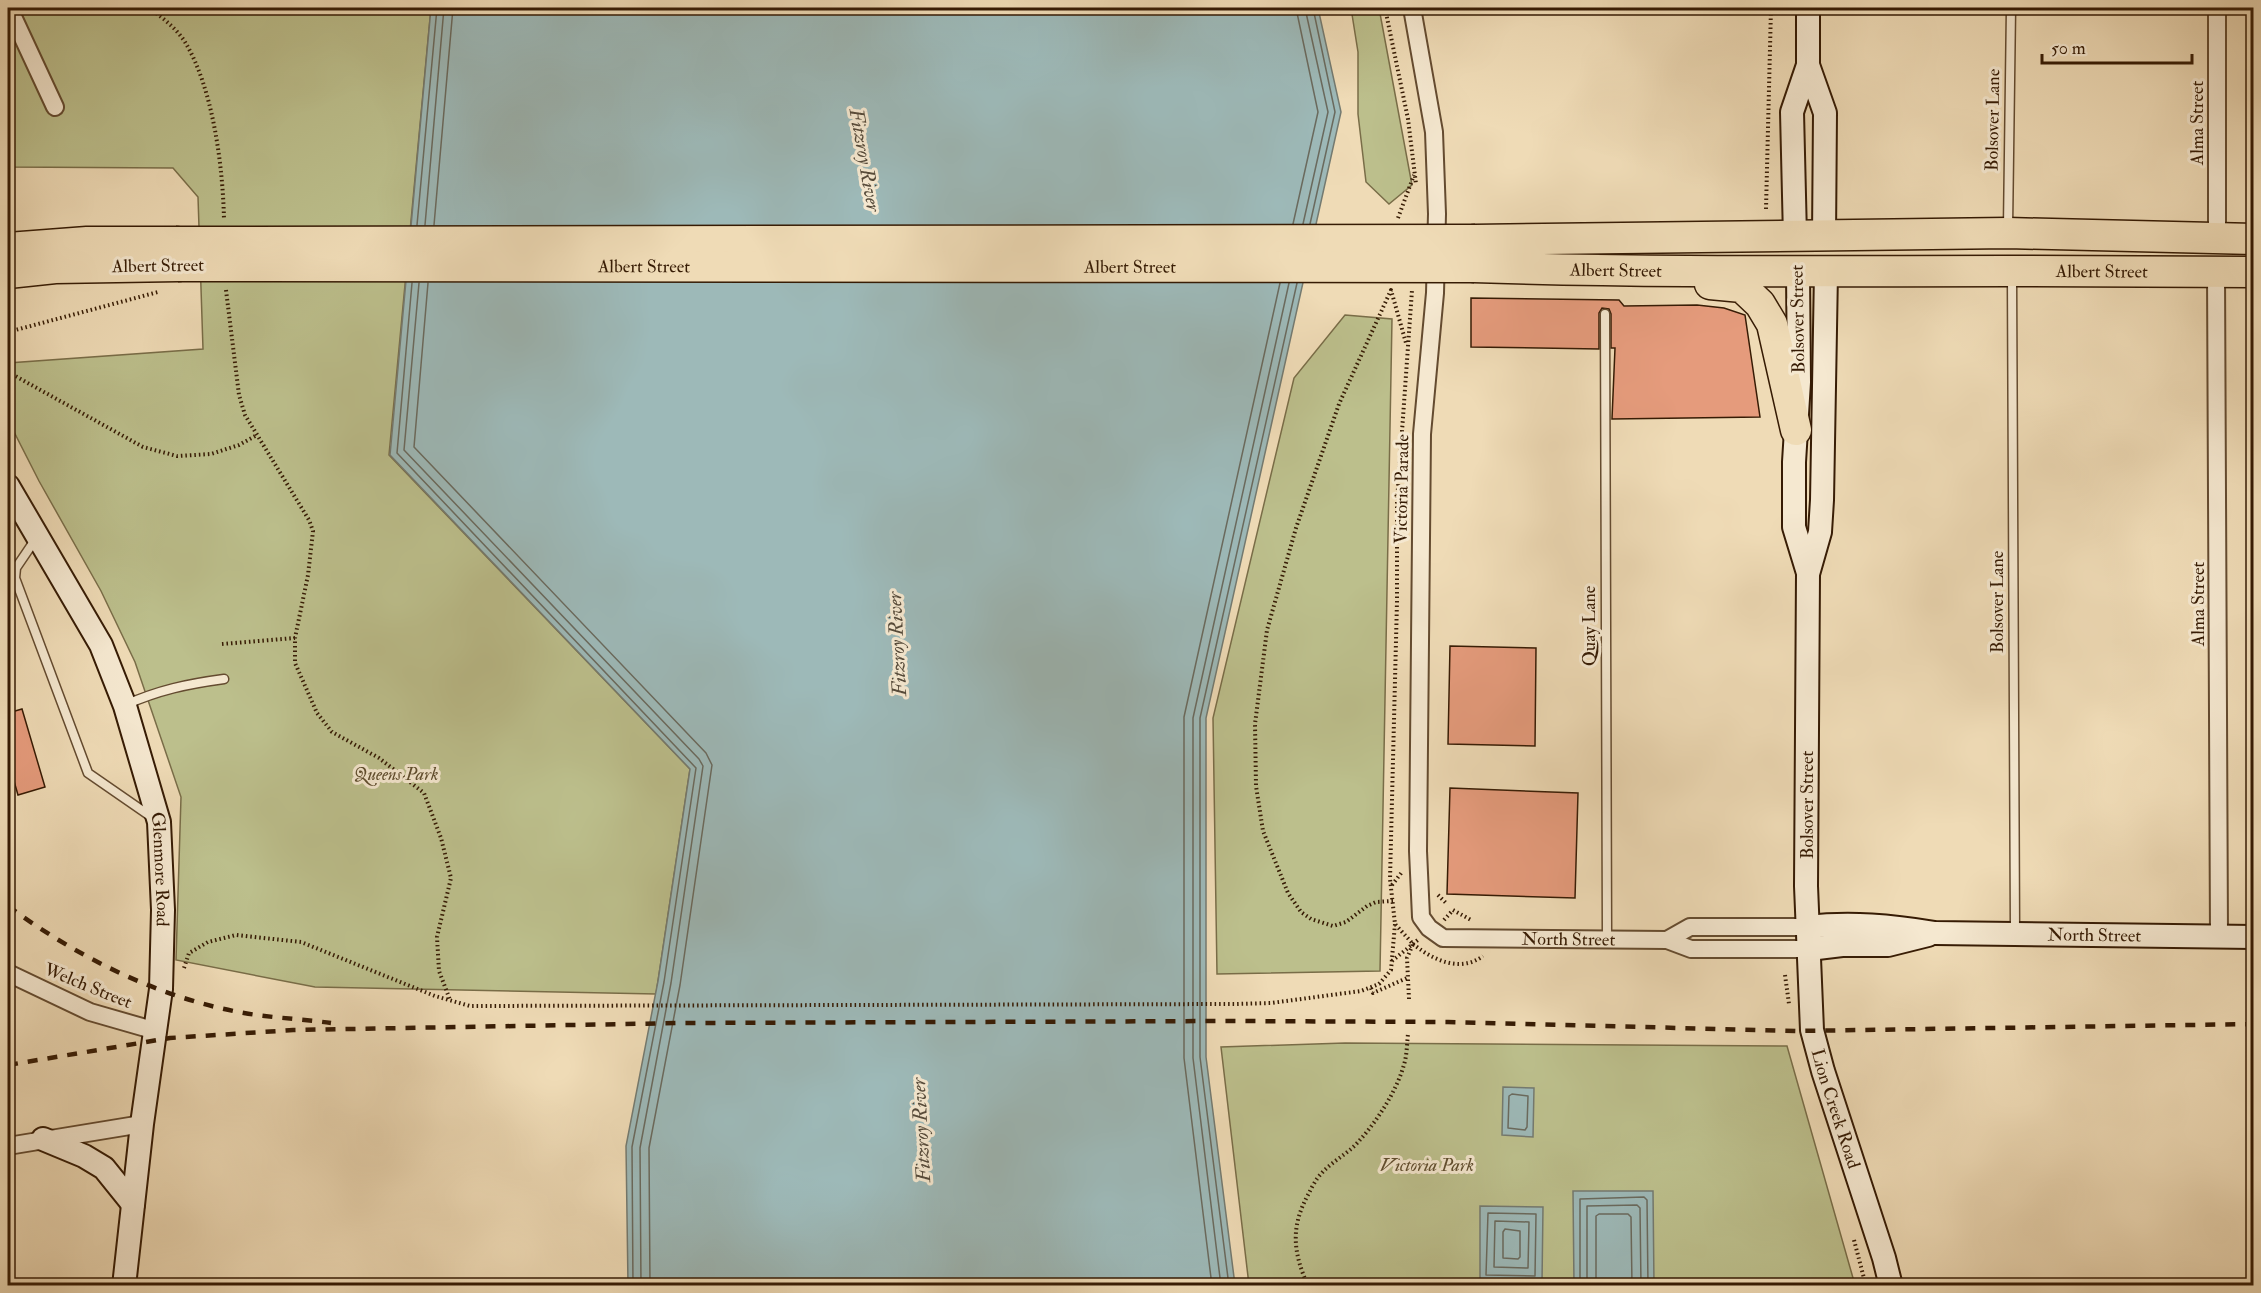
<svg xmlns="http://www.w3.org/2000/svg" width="2261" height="1293" font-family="'IM FELL Double Pica',serif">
	<rect width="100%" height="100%" fill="#efdbb6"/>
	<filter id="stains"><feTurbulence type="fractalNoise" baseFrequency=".00333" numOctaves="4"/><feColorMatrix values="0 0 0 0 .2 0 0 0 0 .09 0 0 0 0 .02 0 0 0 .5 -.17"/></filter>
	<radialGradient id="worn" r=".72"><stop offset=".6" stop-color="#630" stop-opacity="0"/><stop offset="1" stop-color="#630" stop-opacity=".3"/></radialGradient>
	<path fill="#bcbf8c" stroke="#796d48" stroke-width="1.5" d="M8 8H431L389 455 690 769 656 994 315 987 176 960 181 797 135 662 101 591 39 481 8 420V363L203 349 198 197 173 168 8 167Z
		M1351 8H1379L1412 185 1389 204 1366 182 1358 114V52Z
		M1345 315 1392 319 1380 971 1217 974 1213 718 1294 378Z
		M1345 1043 1787 1046 1855 1285H1249L1221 1047Z"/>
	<path fill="#9db9b8" stroke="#747a70" stroke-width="1.5" d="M431 8H1318L1341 112 1206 718V1057L1235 1285H628L626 1146 658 981 690 769 390 455Z
		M1503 1087 1534 1088 1533 1137 1502 1135Z
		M1573 1191H1653L1654 1285H1574Z
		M1480 1206 1543 1207 1542 1283 1480 1282Z"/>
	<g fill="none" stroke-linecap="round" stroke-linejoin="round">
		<path stroke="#6a6a5e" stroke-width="1.5" d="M1293 224 1318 112 1296 8
			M1303 224 1328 112 1305 8
			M1310 224 1335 112 1313 8
			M417 225 437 8
			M425 225 444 8
			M434 225 453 8
			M412 283 397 453 696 768 664 982 632 1147 633 1286
			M419 283 404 450 699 759 703 766 671 983 640 1148 641 1286
			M428 283 414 447 706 753 712 765 680 985 649 1148 650 1286
			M1512 1094 1528 1096 1527 1127 1525 1130 1508 1128 1509 1096Z
			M1488 1213 1536 1214 1535 1276 1486 1275Z
			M1495 1221 1529 1222 1528 1268 1494 1267Z
			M1505 1229 1520 1231V1257L1518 1259 1503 1258V1232Z
			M1212 1286 1184 1058V717L1280 283
			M1221 1286 1193 1058V718L1289 283
			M1229 1286 1200 1057V718L1297 283
			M1580 1286V1199L1644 1197 1647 1200 1648 1286
			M1587 1286V1206L1637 1205 1640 1208 1641 1286
			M1596 1286V1216L1599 1214H1628L1631 1217 1632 1286"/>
	</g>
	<path fill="#e59b7c" stroke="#361b04" stroke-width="1.5" d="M1471 298 1619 300 1624 306 1697 305 1724 308 1745 315 1760 417 1612 419 1615 348H1611V314L1609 309 1602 308 1599 313V349L1471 347Z
		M1450 646 1536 648 1535 746 1448 744Z
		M22 709 45 787 18 795 8 760V713Z
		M1450 788 1578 793 1575 898 1447 894Z"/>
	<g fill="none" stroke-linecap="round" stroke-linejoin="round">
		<defs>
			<path id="lane" d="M2008 227 2011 8
				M2012 277 2015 933
				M1605 314 1607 938
				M37 537 16 568 15 578 88 773 153 818
				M125 705C159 690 187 684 224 679"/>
			<g id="street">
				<path d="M9 8 55 107"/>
				<path id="s1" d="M1412 8 1434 132 1437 214 1435 293 1422 434 1418 851 1421 917 1429 928 1443 938 1667 940 1691 949H1809"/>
				<path d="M2217 239V8"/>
				<path d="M2216 272 2219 936"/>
				<path d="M1667 940 1690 927H1807"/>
				<path d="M8 973 90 1012 156 1031"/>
				<path d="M8 1146 142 1124"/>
			</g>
			<g id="secondary">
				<path d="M1808 8V65L1825 113 1824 237"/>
				<path d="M1795 237 1792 112 1808 65"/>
				<path id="s2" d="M1826 272 1822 500 1820 532 1808 574 1806 886 1812 1030 1823 1071 1884 1258 1891 1286"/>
				<path d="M1798 273 1799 382 1794 462V527L1808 573"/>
				<path id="s3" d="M8 486 101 645 125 706 159 822 163 910 161 989 142 1124 124 1286"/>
				<path id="s4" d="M1807 927C1852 922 1891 926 1935 933L2254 937"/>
				<path d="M1809 949 1842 945H1888L1928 935"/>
				<path d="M43 1139 84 1156 104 1168 133 1204"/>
			</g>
			<g id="highway">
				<path d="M1475 240 2008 233 2254 239"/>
				<path d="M8 248 87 242H176"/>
				<path id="s5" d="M1474 267C1652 273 1830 271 2009 271 2090 271 2172 272 2254 272"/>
				<path d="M8 273 55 268 178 266"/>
				<path d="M1710 284 1742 287 1760 304 1772 324 1796 430"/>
			</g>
		</defs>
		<use href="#lane" stroke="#644b30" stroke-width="11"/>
		<use href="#street" stroke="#644b30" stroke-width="20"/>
		<use href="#secondary" stroke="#361b04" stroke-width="26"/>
		<use href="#highway" stroke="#361b04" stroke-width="33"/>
		<path stroke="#361b04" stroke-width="4" stroke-dasharray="1.5 3" stroke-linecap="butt" d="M149 8C162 17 176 28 185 42 213 88 223 167 224 220
			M1385 8 1408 119 1416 184
			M1766 209 1771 8
			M1398 218 1414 175
			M226 290 239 395 245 415 309 520 313 531 308 575 295 638V663L317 713 332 732 379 758 424 793 441 838 451 878 437 937 439 971 450 1000
			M8 332 158 292
			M8 372 143 447 177 456 211 454 239 445 257 435
			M222 644 295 638
			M1392 885 1402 872
			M1438 895 1447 904
			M1393 901 1376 902 1367 906 1346 922 1333 926 1311 919 1301 912 1288 893 1263 831 1256 786 1255 724 1267 630 1296 528 1339 404 1391 290 1406 343
			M1444 920 1453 910 1471 920
			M1413 944C1433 960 1460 973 1483 956
			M1392 961 1419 939
			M184 968 189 953 208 942 236 935 301 942 435 996 470 1006 1236 1004 1271 1003 1361 991 1379 984 1391 970 1395 924
			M1785 975 1789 1004
			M1371 988 1373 993 1407 978
			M1409 999 1407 958 1413 944 1395 924 1390 879 1397 601V502L1412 290
			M1854 1240 1866 1286
			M1308 1286C1293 1252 1290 1227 1309 1193 1312 1187 1316 1179 1321 1174 1332 1161 1348 1154 1359 1141 1378 1120 1398 1089 1405 1061 1407 1052 1407 1043 1408 1034"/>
		<use href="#lane" stroke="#f5e8d0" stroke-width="8"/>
		<use href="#street" stroke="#f5e8d0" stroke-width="16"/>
		<use href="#secondary" stroke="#f5e8d0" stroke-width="22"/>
		<use href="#highway" stroke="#efdbb6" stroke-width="30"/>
		<path stroke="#361b04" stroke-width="4.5" stroke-dasharray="10 10" stroke-linecap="butt" d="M8 906C77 957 159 998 244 1013 273 1018 302 1019 331 1023
			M8 1065 170 1038 293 1030 682 1023 1229 1021 1448 1022 1796 1031 2254 1024"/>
		<defs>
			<g id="highway-bridge">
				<path d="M176 242 1475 240"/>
				<path id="s6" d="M178 266 1474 267"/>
			</g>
		</defs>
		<use href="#highway-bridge" stroke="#361b04" stroke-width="33" stroke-linecap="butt"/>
		<use href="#highway-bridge" stroke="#efdbb6" stroke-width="30"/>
	</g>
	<g text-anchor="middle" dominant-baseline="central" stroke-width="6" stroke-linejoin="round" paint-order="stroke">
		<g font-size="18" fill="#361b04" stroke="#f5e8d0">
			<text transform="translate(1993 120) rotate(-89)">Bolsover Lane</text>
			<text transform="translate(2197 123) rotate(-90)">Alma Street</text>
			<text transform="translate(158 266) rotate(-1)">Albert Street</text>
			<text stroke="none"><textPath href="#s6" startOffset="466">Albert Street</textPath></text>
			<text stroke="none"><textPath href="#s6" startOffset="952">Albert Street</textPath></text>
			<text stroke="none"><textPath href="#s5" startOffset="142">Albert Street</textPath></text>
			<text stroke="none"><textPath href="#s5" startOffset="628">Albert Street</textPath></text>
			<text transform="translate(1798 319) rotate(-91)">Bolsover Street</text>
			<text transform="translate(1402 489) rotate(-89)">Victoria Parade</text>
			<text transform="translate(1997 602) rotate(-90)">Bolsover Lane</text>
			<text transform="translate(2198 604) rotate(-90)">Alma Street</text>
			<text transform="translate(1589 626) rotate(-90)">Quay Lane</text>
			<text transform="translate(1807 805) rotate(-90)">Bolsover Street</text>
			<text stroke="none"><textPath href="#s3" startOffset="418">Glenmore Road</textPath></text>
			<text stroke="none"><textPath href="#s4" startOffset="288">North Street</textPath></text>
			<text stroke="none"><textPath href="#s1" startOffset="1068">North Street</textPath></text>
			<text transform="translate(88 986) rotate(22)">Welch Street</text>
			<text stroke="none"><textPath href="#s2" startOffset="842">Lion Creek Road</textPath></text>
		</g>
		<g font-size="18" font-style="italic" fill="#5e4c2d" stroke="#f5e8d0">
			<text x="396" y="774">Queens Park</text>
			<text x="1427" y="1165">Victoria Park</text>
		</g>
		<g font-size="20" font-style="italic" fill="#554a3a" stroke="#f5e8d0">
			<text transform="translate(865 160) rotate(80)">Fitzroy River</text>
			<text transform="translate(897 644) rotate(-93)">Fitzroy River</text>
			<text transform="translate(921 1130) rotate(-93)">Fitzroy River</text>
		</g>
	</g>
	<rect width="2261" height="1293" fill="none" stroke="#efdbb6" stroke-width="30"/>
	<rect x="9" y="9" width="2243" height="1275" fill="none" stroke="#361b04" stroke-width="3"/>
	<rect x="15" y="15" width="2231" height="1263" fill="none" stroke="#361b04" stroke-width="1.5"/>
	<path d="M2042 54v9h150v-9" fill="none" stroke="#361b04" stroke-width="3"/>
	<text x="2051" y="54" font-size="18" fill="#361b04" stroke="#f5e8d0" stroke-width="4.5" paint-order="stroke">50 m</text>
	<rect width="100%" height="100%" filter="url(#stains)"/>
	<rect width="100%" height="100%" fill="url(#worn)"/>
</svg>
